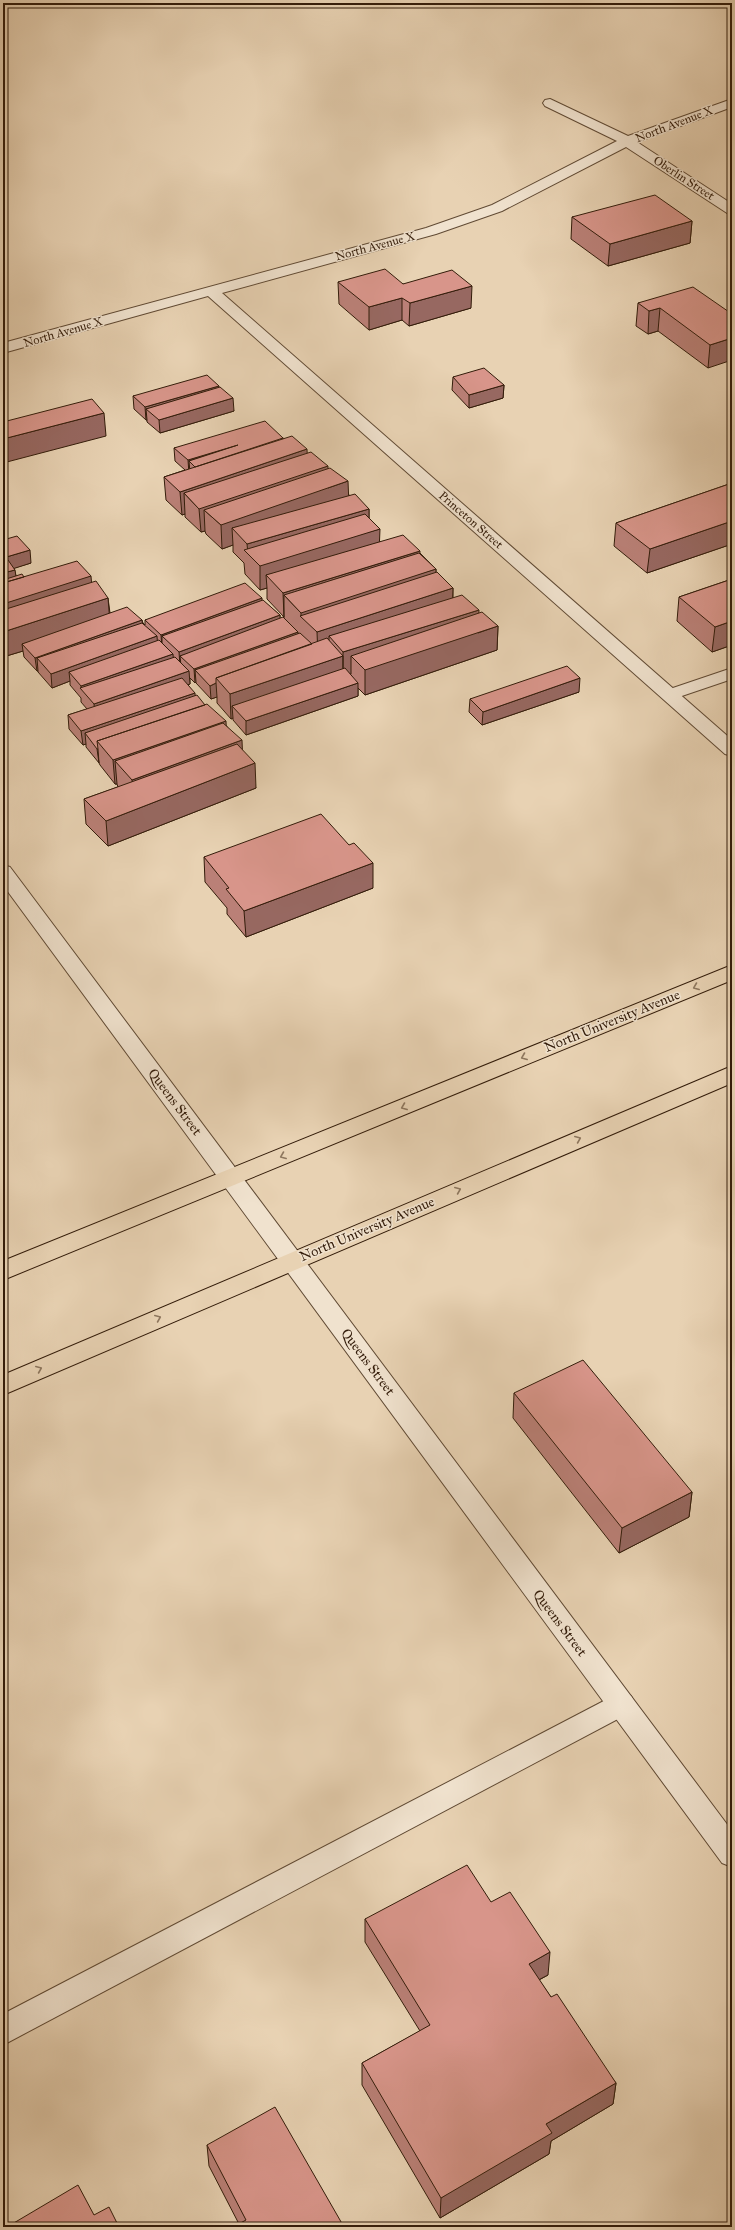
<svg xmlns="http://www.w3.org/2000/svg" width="735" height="2230" font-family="'IM FELL Great Primer',serif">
	<rect width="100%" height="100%" fill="#e8d2b3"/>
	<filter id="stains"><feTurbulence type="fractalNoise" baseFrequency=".005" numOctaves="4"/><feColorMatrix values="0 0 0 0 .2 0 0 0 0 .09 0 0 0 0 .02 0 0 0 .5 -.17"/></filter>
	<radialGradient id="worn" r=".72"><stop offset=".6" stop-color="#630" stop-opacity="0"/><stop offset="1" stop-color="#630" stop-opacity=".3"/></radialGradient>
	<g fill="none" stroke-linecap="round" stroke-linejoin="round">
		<defs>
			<path id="service" d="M732 668V679L670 700 664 699 661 695 664 691Z
				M621 1692 631 1696 635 1704 631 1712 3 2045V2014Z"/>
			<path id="minor" d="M550 99 628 136 732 99V107L637 142 732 204V214L727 213 626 147 502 211 436 234 222 293 732 740V756L725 754 208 296 3 353V343L426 228 492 205 617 141 545 106 543 103 545 100Z
				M3 865 10 867 732 1831V1867L722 1863 3 885Z"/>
			<path id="primary" d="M732 965V980L3 1280V1261Z
				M732 1066V1083L3 1395V1375Z"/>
		</defs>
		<use href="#service" stroke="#604a34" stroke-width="2"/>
		<use href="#minor" stroke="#604a34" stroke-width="2"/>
		<use href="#primary" stroke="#331c0a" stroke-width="2"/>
		<use href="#service" fill="#f0e2ce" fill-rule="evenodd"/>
		<use href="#minor" fill="#f0e2ce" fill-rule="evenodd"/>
		<use href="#primary" fill="#e8d2b3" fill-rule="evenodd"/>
	</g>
	<path fill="#ba8077" stroke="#331c0a" d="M572 217 692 221 690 243 608 266 571 239Z
		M338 282 403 284 471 308 409 326 402 320 369 330 339 304Z
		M638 303 732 314 708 368 658 331 648 334 636 326Z
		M453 377 504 385 503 398 469 408 452 390Z
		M219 387 234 411 160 433 147 422V420H146L134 409 133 396Z
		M283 438 307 453 328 468 349 495 369 509V519L380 542 420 553 436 569V572L453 588V598L479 613 498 626 497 650 365 695 358 688V696L246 735 233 720V718L231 719 217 703V697L211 699 196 683V682L195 683 190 678V684L188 685 195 696 205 705 226 725 242 749 256 788 108 846 86 824 84 799 118 787 117 784H115L100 765 99 763 86 747V744L83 745 69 729 68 715 87 709 81 702V698L70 685V681L52 688 38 672V671H37L24 657 23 651 3 657V520L5 523 7 539 31 563 14 568 16 576 92 583 108 598 110 613 142 620 143 623 145 625V620L262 600 280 615V619H284V617L267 599V588L260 590 245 574 244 563 233 552V545L222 549 206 534 205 531 201 532 185 517V514L182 515 166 500 164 477 185 470 175 461 174 448Z
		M732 483V544L647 573 614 546 616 523Z
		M732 579V645L712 652 677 621 679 597Z
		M579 692 482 725 469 712 470 699Z
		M204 857 373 888 246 937 227 914V908L205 882Z
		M514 1393 692 1492 689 1517 619 1553 513 1418Z
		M491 1902 548 1975 539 1980 551 1997 616 2083 613 2104 551 2141 549 2154 440 2218 362 2085V2063L420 2031 365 1942V1919Z
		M207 2145 344 2227 239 2224 209 2166Z"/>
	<path fill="#976861" stroke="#331c0a" d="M692 221 690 243 608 266 610 244Z
		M472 286 471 308 409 326 410 303Z
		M402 298V320L369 330V307Z
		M660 308 658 331 648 334 649 311Z
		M732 338V360L708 368 710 345Z
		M504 385 503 398 469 408V395Z
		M219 386V399L146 409 147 420H146L145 407Z
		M233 398 234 411 160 433 159 420Z
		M104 413 106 436 3 463V439Z
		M238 445 189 461 190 473 189 474 188 460Z
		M307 449 308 472 328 466V488L348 481 349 505 232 528 233 545 222 549 221 525 204 510 205 531 201 532 199 509 184 493 185 514 182 515 180 492Z
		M369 509V532L380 529 379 553 266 575 267 588 260 590V566L248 554 247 544Z
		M732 521V544L647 573 650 549Z
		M3 523H5L8 547 3 548Z
		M30 550 31 563 3 572V558Z
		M420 551 419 574 436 569 435 593 301 617V613L284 595V617L283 593Z
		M15 570 17 583 3 587V573Z
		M91 576 93 600 3 629V592Z
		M453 588 452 612 329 636V653L318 657 317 632Z
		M108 598 110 623 22 644 23 651 3 657V632Z
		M262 598V612L162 636V649L161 635Z
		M479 610 478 633 498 626 497 650 365 695V670L351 656V674L343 677V652Z
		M280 615V629L180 656 181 666H180L179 652Z
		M142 620 144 634 37 658 38 671H37L35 658Z
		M732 621V645L712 652 715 627Z
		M298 632V645L195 670 196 682 195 683 194 669Z
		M157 636 158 650 69 672 70 681 52 688 51 674Z
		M173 654 174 668 81 689V686Z
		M343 656V681L232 706 233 718 231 719 230 694Z
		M189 671 190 684 95 717 94 704Z
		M580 678 579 692 482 725 483 712Z
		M216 683 217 697 211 699 210 686Z
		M358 683V696L246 735V721Z
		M195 693 196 707 85 733 86 744 83 745 81 731Z
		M226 721 227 745 115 761 117 784H115L113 760Z
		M242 740 243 764 134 805 132 780Z
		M97 749H98L99 763Z
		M255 763 256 788 108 846 106 821Z
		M373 863V888L246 937 244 911Z
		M692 1492 689 1517 619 1553 622 1528Z
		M550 1952 548 1975 527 1986 529 1964Z
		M616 2083 613 2104 551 2141 549 2154 440 2218 441 2198 546 2124Z"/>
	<path fill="#d8958a" stroke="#331c0a" d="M655 195 692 221 610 244 572 217Z
		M385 269 403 284 452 270 472 286 410 303 402 298 369 307 338 282Z
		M693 287 732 314V338L710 345 660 308 649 311 638 303Z
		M484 368 504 385 469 395 453 377Z
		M207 375 219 386 145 407 133 396Z
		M220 387 233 398 159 420 146 409Z
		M92 399 104 413 3 439V422Z
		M265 421 283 438 195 467 189 461 238 445 188 460 174 448Z
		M292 436 307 449 180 492 164 477Z
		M311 452 328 466 199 509 184 493Z
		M330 468 348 481 221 525 204 510Z
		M732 483V521L650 549 616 523Z
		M355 494 369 509 247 544 232 528Z
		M365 514 380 529 260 566 244 550Z
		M403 535 420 551 283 593 266 575Z
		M17 536 30 550 3 558V540Z
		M419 553 436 569 301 613 284 595Z
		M8 560 15 570 3 573V562Z
		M77 561 91 576 3 604V583Z
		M437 572 453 588 317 632 300 616Z
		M22 574 24 577 3 583V580Z
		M732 579V621L715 627 679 597Z
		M96 581 108 598 3 632V610Z
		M245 583 262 598 161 635 145 620Z
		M462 595 479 610 343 652 329 636Z
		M263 600 280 615 179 652 162 636Z
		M127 607 142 620 35 658 22 644Z
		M482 612 498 626 365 670 351 656Z
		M283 617 298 632 194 669 180 656Z
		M142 623 157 636 51 674 37 658Z
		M300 633 312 644 216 678V683L210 686 195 670Z
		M327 638 343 656 230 694 216 678Z
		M159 640 173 654 81 686 69 672Z
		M175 657 189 671 94 704 80 688Z
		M567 666 580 678 483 712 470 699Z
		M345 668 358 683 246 721 232 706Z
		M182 678 195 693 81 731 68 715Z
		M197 695 205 705 97 741 98 749H97L85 733Z
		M207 704 226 721 113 760 97 741Z
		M223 723 242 740 132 780 115 761Z
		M237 744 255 763 106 821 84 799Z
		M321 814 349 845 354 843 373 863 244 911 226 889 229 888 204 857Z
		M583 1360 692 1492 622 1528 514 1393Z
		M467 1865 491 1902 510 1892 550 1952 529 1964 551 1997 557 1994 616 2083 546 2124 552 2133 441 2198 362 2063 430 2025 365 1919Z
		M275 2107 344 2227H233L246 2220 207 2145Z
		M78 2185 94 2215 109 2207 119 2227H7Z"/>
	<defs><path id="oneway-chevron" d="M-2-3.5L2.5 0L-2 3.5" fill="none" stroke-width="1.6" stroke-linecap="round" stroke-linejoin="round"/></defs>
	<g stroke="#8e775e">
		<use href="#oneway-chevron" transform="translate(696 987) rotate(158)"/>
		<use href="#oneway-chevron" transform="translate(524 1057) rotate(158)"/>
		<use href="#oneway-chevron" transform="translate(404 1107) rotate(158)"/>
		<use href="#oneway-chevron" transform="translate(578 1139) rotate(-23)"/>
		<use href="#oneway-chevron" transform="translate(283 1156) rotate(158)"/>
		<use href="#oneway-chevron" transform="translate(458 1190) rotate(-23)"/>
		<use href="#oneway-chevron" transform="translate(158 1318) rotate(-23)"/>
		<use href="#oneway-chevron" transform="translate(39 1369) rotate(-23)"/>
	</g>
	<g text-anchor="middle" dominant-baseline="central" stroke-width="3" stroke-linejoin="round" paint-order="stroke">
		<g font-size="12" fill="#331c0a" stroke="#f0e2ce">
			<text transform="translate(674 124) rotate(-21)">North Avenue X</text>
			<text transform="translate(684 178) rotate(33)">Oberlin Street</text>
			<text transform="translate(375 246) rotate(-15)">North Avenue X</text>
			<text transform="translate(63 332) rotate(-16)">North Avenue X</text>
			<text transform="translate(471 520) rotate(41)">Princeton Street</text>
		</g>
		<g font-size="14" fill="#331c0a" stroke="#f0e2ce">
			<text transform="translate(612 1021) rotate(-22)">North University Avenue</text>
			<text transform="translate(175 1102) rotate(53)">Queens Street</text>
			<text transform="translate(367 1229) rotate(-23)">North University Avenue</text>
			<text transform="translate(368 1362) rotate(53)">Queens Street</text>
			<text transform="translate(560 1623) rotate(53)">Queens Street</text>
		</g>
	</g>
	<rect width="735" height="2230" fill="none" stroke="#e8d2b3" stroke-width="16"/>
	<rect x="4" y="4" width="727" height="2222" fill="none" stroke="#331c0a" stroke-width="2"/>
	<rect x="8" y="8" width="719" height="2214" fill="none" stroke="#331c0a"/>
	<rect width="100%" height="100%" filter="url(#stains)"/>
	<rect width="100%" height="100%" fill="url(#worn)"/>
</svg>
